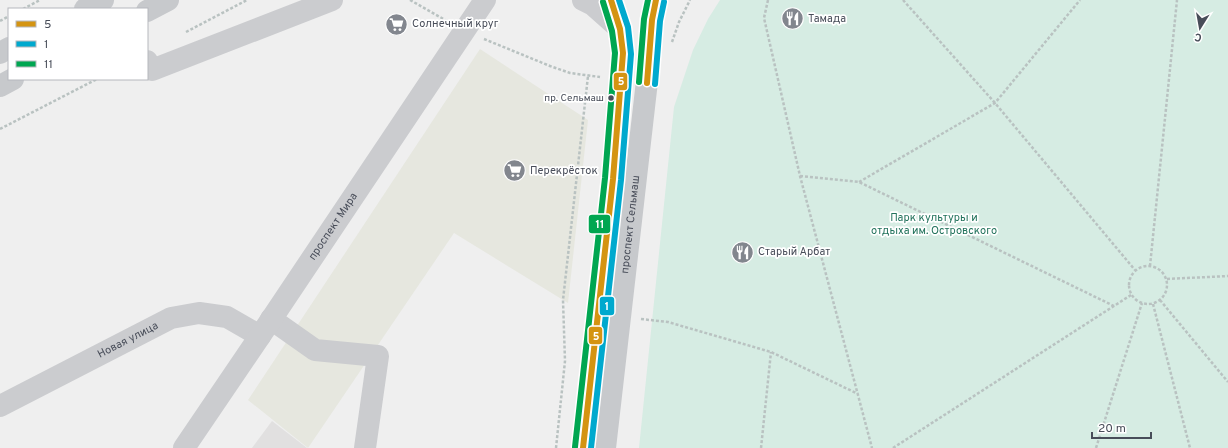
<svg xmlns="http://www.w3.org/2000/svg" width="1228" height="448" font-family="Overpass,sans-serif">
	<rect width="100%" height="100%" fill="#efefef"/>
	<path fill="#e6e7df" d="M480 49 588 120 568 303 454 233 308 448 248 400Z"/>
	<path fill="#e1e0e0" d="M272 421 307 448H252Z"/>
	<path fill="#d6ece3" d="M720 0H1228V448H639L674 107 693 50 708 19Z"/>
	<g fill="none" stroke-linecap="round" stroke-linejoin="round">
		<path stroke="#b9c2c1" stroke-width="2.5" stroke-dasharray="3 2" stroke-linecap="butt" d="M410 0 447 21
			M768 0 764 18 800 176 872 448
			M903 0 995 103 1135 270
			M23 9 40 0
			M0 21 9 16
			M186 32 247 0
			M484 39 550 66 570 73 600 77
			M672 42 679 22 690 0
			M0 129 97 79
			M800 176 859 182 1114 306
			M859 182 995 103 1080 0
			M1129 285a19 19 0 1 1 38 0a19 19 0 1 1-38 0Z
			M1150 266 1177 0
			M1167 279 1228 276
			M1160 300 1228 382
			M1153 304 1190 448
			M641 319 668 322 771 352 858 394
			M556 448 565 361 563 300 588 76
			M761 448 771 352
			M893 448 1131 295
			M1096 448 1142 303"/>
		<g stroke="#cbcccf" stroke-width="22">
			<path d="M583 0 593 5 620 29"/>
			<path d="M147 61 152 70 332 0"/>
			<path d="M271 319 315 350 378 356 365 448"/>
			<path id="s1" d="M0 406 171 318 199 313 227 317 260 336"/>
			<path id="s2" d="M184 448 260 336 485 0"/>
		</g>
		<g stroke="#c7c9cc" stroke-width="22">
			<path d="M85 9 103 0"/>
			<path d="M147 11 168 0"/>
			<path d="M0 53 9 48"/>
			<path d="M0 86 13 79"/>
			<path d="M583 448 613 179 621 79 623 53 620 29 611 0"/>
			<path id="s3" d="M605 448 647 81 652 20 656 0"/>
		</g>
		<defs>
			<path id="bus-1" d="M647 83 652 20 656 0
				M583 448 613 179 623 53 620 29 611 0"/>
			<path id="bus-2" d="M655 84 660 21 664 2
				M591 448 621 180 631 54 628 27 619 0"/>
			<path id="bus-3" d="M639 82 644 19 648 0
				M575 447 605 178 615 53 612 31 603 2"/>
		</defs>
		<use href="#bus-1" stroke="#fff" stroke-width="9"/>
		<use href="#bus-2" stroke="#fff" stroke-width="9"/>
		<use href="#bus-3" stroke="#fff" stroke-width="9"/>
		<use href="#bus-1" stroke="#d49412" stroke-width="6"/>
		<use href="#bus-2" stroke="#00a9ce" stroke-width="6"/>
		<use href="#bus-3" stroke="#00a651" stroke-width="6"/>
	</g>
	<defs>
		<symbol id="restaurant-disc" viewBox="-11 -11 22 22"><circle r="9.5" fill="#82868e" stroke="#fff"/><path d="M-5-6h1v4h1v-4h1v4h1v-4h1v5L-1.5 .5V6h-2V.5L-5-1ZM5-6V6H3V1.5H1.5Q1.5-4 5-6Z" fill="#fff"/></symbol>
		<symbol id="supermarket-disc" viewBox="-11 -11 22 22"><circle r="9.5" fill="#82868e" stroke="#fff"/><path d="M-6-5.5h2.5l.6 2H6L4.5 2H-2.5L-4.4-4H-6ZM-1.5 3.2a1.3 1.3 0 1 0 .1 0ZM3 3.2a1.3 1.3 0 1 0 .1 0Z" fill="#fff"/></symbol>
	</defs>
	<g fill-rule="evenodd">
		<use href="#restaurant-disc" x="780" y="6" width="25" height="25"/>
		<use href="#supermarket-disc" x="384" y="12" width="25" height="25"/>
		<use href="#supermarket-disc" x="502" y="158" width="25" height="25"/>
		<use href="#restaurant-disc" x="730" y="240" width="25" height="25"/>
	</g>
	<circle fill="#484d59" stroke="#fff" stroke-width="1.5" cx="611" cy="98" r="3.5"/>
	<g text-anchor="middle" dominant-baseline="central" stroke-width="3.5" stroke-linejoin="round" paint-order="stroke">
		<g font-size="10" fill="#484d59" stroke="#fff" text-anchor="end">
			<text x="604" y="98">пр. Сельмаш</text>
		</g>
		<g font-size="11" fill="#484d59" stroke="#fff" text-anchor="start">
			<text x="808" y="19">Тамада</text>
			<text x="412" y="24">Солнечный круг</text>
			<text x="530" y="171">Перекрёсток</text>
			<text x="758" y="252">Старый Арбат</text>
		</g>
		<g font-size="11" fill="#21725b" stroke="#fff">
			<text x="934" y="218">Парк культуры и<tspan x="934" dy="13">отдыха им. Островского</tspan></text>
		</g>
		<g font-size="11" fill="#484d59" stroke="#fff">
			<text stroke="none"><textPath href="#s3" startOffset="225">проспект Сельмаш</textPath></text>
			<text stroke="none"><textPath href="#s2" startOffset="267">проспект Мира</textPath></text>
			<text stroke="none"><textPath href="#s1" startOffset="144">Новая улица</textPath></text>
		</g>
	</g>
	<g stroke="#fff" stroke-width="1.5">
		<rect x="613" y="72" width="15" height="19" rx="4" fill="#d49412"/>
		<rect x="588" y="214" width="23" height="20" rx="4" fill="#00a651"/>
		<rect x="599" y="296" width="16" height="20" rx="4" fill="#00a9ce"/>
		<rect x="588" y="326" width="15" height="19" rx="4" fill="#d49412"/>
	</g>
	<g font-size="11" text-anchor="middle" font-weight="bold" fill="#fff">
		<text x="621" y="85">5</text>
		<text x="600" y="228">11</text>
		<text x="607" y="310">1</text>
		<text x="596" y="340">5</text>
	</g>
	<rect x="8" y="8" width="140" height="72" fill="#ffffff" stroke="#b6b8bd"/>
	<rect x="16" y="21" width="20" height="6" fill="#d49412" stroke="#b6b8bd"/>
	<text x="44" y="28" font-size="12" fill="#484d59">5</text>
	<rect x="16" y="41" width="20" height="6" fill="#00a9ce" stroke="#b6b8bd"/>
	<text x="44" y="48" font-size="12" fill="#484d59">1</text>
	<rect x="16" y="61" width="20" height="6" fill="#00a651" stroke="#b6b8bd"/>
	<text x="44" y="68" font-size="12" fill="#484d59">11</text>
	<g transform="translate(1200 28) rotate(191)" stroke="#ffffff" stroke-width="3" paint-order="stroke">
	<path d="M0-3L7 15L0 10L-7 15Z" fill="#484d59"/>
	<text y="-6" font-size="11" font-weight="bold" text-anchor="middle" fill="#484d59">С</text>
	</g>
	<path d="M1092 432v6h59v-6" fill="none" stroke="#484d59" stroke-width="2"/>
	<text x="1098" y="432" font-size="12" fill="#484d59" stroke="#ffffff" stroke-width="3" paint-order="stroke">20 m</text>
</svg>
